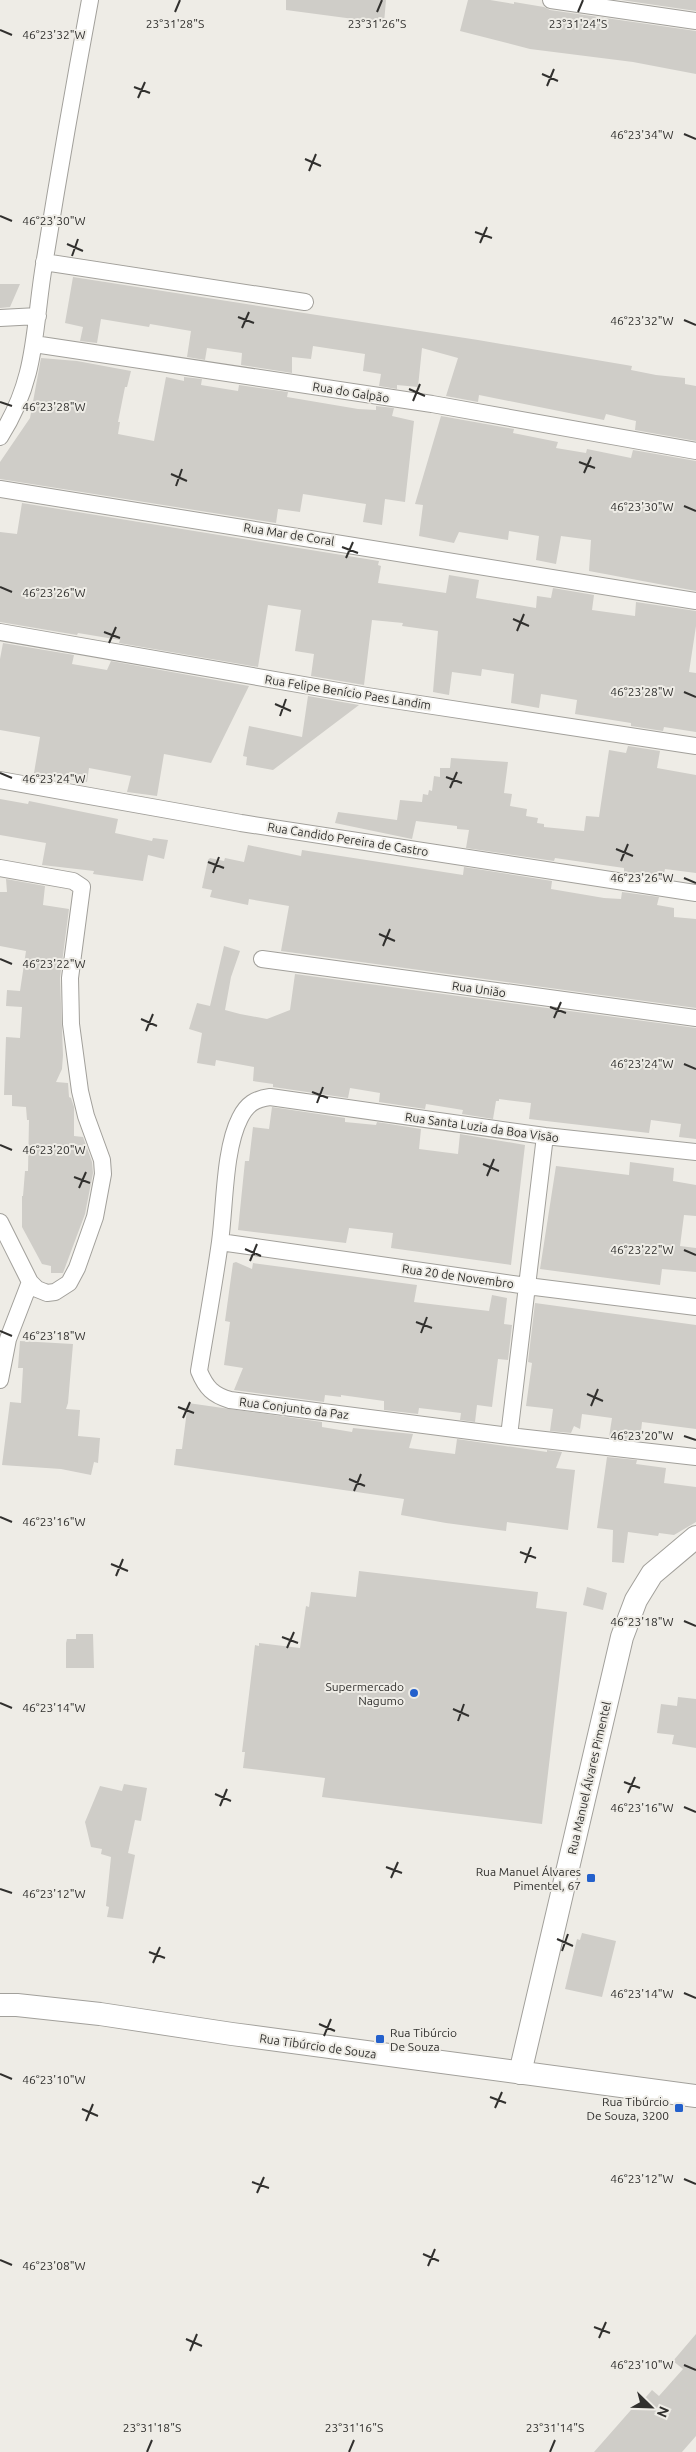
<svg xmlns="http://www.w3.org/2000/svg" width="696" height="2452" font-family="Ubuntu,sans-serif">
	<rect width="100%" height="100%" fill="#eeece6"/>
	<path fill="#cfcdc8" d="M286 0H386L384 23 286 10Z
		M468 0H490L514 4V2L544 7 550 10 696 31V74L633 62 530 49 460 31Z
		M621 0H696V11Z
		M73 277 478 340 632 366 631 370 656 375 685 378V384L696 386V441L635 430 636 421 606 414 604 420 479 395 478 402 446 396 458 358 422 348 418 387 397 385V389L379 386 381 374 363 371 365 354 313 346 311 359 292 357V373L241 365 242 353 207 348 205 360 187 357 191 331 150 324 149 327 101 319 97 343 80 341 83 327 65 323Z
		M0 284H20L10 307 0 308Z
		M41 358 77 361 131 371 127 387H125L118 422H120L118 434 154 441 166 377 184 381V377L202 379 201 385 238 391 239 385 288 392 287 397 358 409 376 410V406L394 408 392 416 414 421 405 502 385 499 382 525 363 522 366 504 303 494 300 512 278 509 276 523 0 479V462L30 418Z
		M441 416 508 428 514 429 513 433 558 442 556 448 586 453 587 449 631 458 633 450 696 461V591L589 571 591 540 561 536 556 564 536 560 539 536 509 531 508 540 459 532 454 543 419 536 423 505 415 504Z
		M22 503 379 561 378 565 381 566 378 583 413 588 446 593 449 575 479 580 476 598 536 608 537 596 551 598 553 588 594 595 592 610 635 616 636 602 696 611V626L689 672 696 673V732L664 727 663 731 631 726V723L575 714 577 700 541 694 539 708 511 703 514 674 482 669 481 676 452 672 449 695 433 692 438 631 402 626 403 623 372 620 364 685 311 676 314 654 295 651 301 610 268 605 258 667 119 643 120 640 78 633 77 635 0 622V532L17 534Z
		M3 643 74 655 72 664 107 670 111 661 249 686 211 763 164 754 157 796 127 792 131 776 89 768 87 782 34 773 40 737 0 730V659Z
		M308 696 359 705 273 770 246 765 247 757 243 756 249 726 302 737Z
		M628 746 660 751 657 768 696 775V873L665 869 663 878 624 872V868L555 858 554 861 466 848 469 830 457 829V826L416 821 412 839 335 823 338 812 397 820 400 800 422 802 423 794 428 795 429 790 432 791 434 776 440 777V768H450L451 758 508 762 504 793 512 794 510 806 527 809 526 816 538 818 537 823 544 824V827L584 831 586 816 599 817 609 750 626 753Z
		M0 799 28 804 29 801 118 819 115 833 152 841 153 838 168 840 164 859 148 855 143 881 93 874 94 871 42 865 46 843 0 835Z
		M248 845 301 856 302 850 463 875 464 867 552 881 551 889 604 898 621 899 622 892 659 897 657 905 674 908V917L696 919V1008L281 951 289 906 249 899 248 905 210 897 212 890 202 888 208 860 210 858 224 861 225 858 244 862Z
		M6 879 45 886 43 905 69 909 60 978 63 1055 62 1069 56 1082 68 1083 69 1097 71 1098 74 1107V1136L83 1137 92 1162 93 1173 85 1214 63 1273H51V1266L42 1264 22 1227V1196H23L25 1171H28L29 1120H27L26 1107 12 1106V1095H4L6 1037 20 1038 22 1007 6 1006 7 990 20 991 26 951 0 946V892H7Z
		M224 946 240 951 231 977 225 1010 240 1014 267 1019 290 1010 295 974 696 1028V1139L679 1137 681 1124 651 1120 649 1133 529 1119 531 1103 499 1099V1101H496L493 1119 462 1114 463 1110 426 1104 425 1109 379 1102 380 1093 350 1088 348 1098 273 1087V1084L253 1081 254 1067 216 1060 215 1066 197 1063 202 1033 189 1029 197 1003 210 1006Z
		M272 1107 345 1118V1122L376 1125 377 1122 421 1129 419 1149 458 1154 460 1134 525 1145 511 1265 391 1248 393 1233 349 1228 346 1243 238 1230 245 1161H249L253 1127 269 1129Z
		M630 1162 674 1168 673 1181 696 1185V1216L684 1215 680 1246 696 1248V1272L662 1269 660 1285 540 1269 556 1166 629 1175Z
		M236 1262 252 1269 253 1263 417 1285 414 1302 430 1304 489 1311 492 1295 507 1298 504 1324 512 1325 508 1360 498 1359 492 1407 477 1405 475 1422 460 1420 461 1413 419 1408 418 1414 384 1410V1401L341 1395V1397L325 1395 324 1402 234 1390 243 1368 224 1365 230 1322 225 1321 233 1263Z
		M535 1303 696 1325V1429L642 1422 640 1441 609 1437 612 1418 582 1414 580 1429 574 1426 571 1433 550 1431 553 1409 526 1406 532 1363 528 1362Z
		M20 1341 73 1344 68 1403 66 1409 80 1410 78 1436 100 1438 98 1463 94 1462 91 1475 61 1469 2 1465 10 1402 21 1403 23 1368H18Z
		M188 1403 322 1422V1427L352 1432 353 1428 413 1434 409 1448 455 1454 457 1439 547 1452V1450L562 1452 556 1468 575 1470 568 1530 507 1522 506 1531 446 1523 401 1515 404 1499 174 1465 176 1449H182Z
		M607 1457 637 1460 636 1464 666 1468 664 1483 696 1487V1522L674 1535 659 1533 658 1536 628 1532 624 1563 612 1562 613 1530 597 1528Z
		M359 1571 538 1592 536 1608 567 1612 542 1824 322 1797 325 1778 243 1768 245 1752H242L255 1645 259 1646V1643L300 1648 306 1606 309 1607 311 1592 356 1597Z
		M587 1587 607 1593 603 1610 583 1605Z
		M76 1634H93L94 1668H66V1643L67 1639H76Z
		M678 1697 696 1699V1748L672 1744 674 1735 657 1733 661 1704 677 1706Z
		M124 1784 147 1788 141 1821 135 1820 128 1853 135 1855 123 1919 107 1917 109 1907 106 1906 111 1857 101 1854 102 1849 91 1847 85 1822 100 1786 122 1791Z
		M582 1933 616 1941 602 1997 565 1989 577 1939 580 1940Z
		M696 2334V2436L682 2452H594L638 2402 640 2404 652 2390 659 2396 683 2369 673 2361Z"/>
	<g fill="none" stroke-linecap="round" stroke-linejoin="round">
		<defs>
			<path id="street" d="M551 0 696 21
				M44 262 305 302
				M0 318 38 316
				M34 344 432 404 696 451
				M0 437C39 376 33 326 45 259 59 172 74 86 90 0
				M0 489 696 601
				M0 632 367 696 696 746
				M0 780 241 823 696 893
				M0 868 73 881 82 887 70 978 71 1024 80 1091 86 1116 102 1160 103 1174 95 1217 77 1268 69 1283 55 1292 47 1293 37 1289 30 1282 0 1222
				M262 959 696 1018
				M696 1152 545 1136 270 1097C255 1099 247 1104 240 1118 224 1149 225 1206 220 1242 214 1285 206 1328 199 1371 206 1388 213 1395 230 1400L509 1436 696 1457
				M220 1242 527 1286 696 1307
				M0 1380 8 1339 30 1282
				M509 1436 545 1136"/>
			<path id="secondary" d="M0 2005H17L100 2014 232 2034 696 2096
				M520 2073 622 1637 636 1600 652 1574 696 1537"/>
		</defs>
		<use href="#street" stroke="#a2a09b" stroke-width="18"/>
		<use href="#secondary" stroke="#a2a09b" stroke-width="24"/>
		<use href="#street" stroke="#fff" stroke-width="16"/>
		<use href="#secondary" stroke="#fff" stroke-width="22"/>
	</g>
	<path fill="none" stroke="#31302e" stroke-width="2" d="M175 12 180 0M377 12 382 0M578 12 583 0M0 30 12 35M542 74 558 81M547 86 554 69M134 87 150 93M138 98 145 82M684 134 696 139M305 159 321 166M309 171 316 154M0 216 12 221M475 232 492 238M480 243 487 227M67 244 83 251M72 256 78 239M238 317 254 323M684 320 696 325M242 328 249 312M409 389 425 396M413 401 420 384M0 402 12 406M579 462 595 468M584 473 591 457M171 474 187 481M176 486 182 469M684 506 696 511M342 547 358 553M346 558 353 542M0 587 12 592M513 619 529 626M517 631 524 614M104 632 120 638M109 643 116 627M684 692 696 697M275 704 291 711M280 716 286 699M0 773 12 778M446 777 462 783M450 788 457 772M616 849 633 856M621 861 628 844M208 862 224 868M213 873 219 857M684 878 696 883M379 934 395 941M383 946 390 929M0 959 12 964M550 1007 566 1013M554 1018 561 1002M141 1019 157 1026M146 1031 153 1014M684 1064 696 1069M312 1092 328 1098M317 1103 323 1087M0 1145 12 1150M483 1164 499 1171M487 1176 494 1159M74 1177 90 1183M79 1188 86 1172M245 1249 261 1256M684 1250 696 1255M250 1261 257 1244M416 1322 432 1328M0 1331 12 1336M421 1333 427 1317M587 1394 603 1401M591 1406 598 1389M178 1407 194 1413M183 1418 190 1402M684 1436 696 1440M349 1479 365 1486M354 1491 361 1474M0 1517 12 1522M520 1552 536 1558M525 1563 531 1547M111 1564 128 1571M116 1576 123 1559M684 1621 696 1626M282 1637 298 1643M287 1648 294 1632M0 1703 12 1708M453 1709 469 1716M458 1721 464 1704M624 1782 640 1788M628 1793 635 1777M215 1794 231 1801M220 1806 227 1789M684 1807 696 1812M386 1867 402 1873M391 1878 398 1862M0 1889 12 1893M557 1939 573 1946M562 1951 568 1934M149 1952 165 1958M153 1963 160 1947M684 1993 696 1998M319 2024 335 2031M324 2036 331 2019M0 2074 12 2079M490 2097 506 2103M495 2108 502 2092M82 2109 98 2116M86 2121 93 2104M684 2179 696 2184M252 2182 269 2188M257 2193 264 2177M423 2254 439 2261M0 2260 12 2265M428 2266 435 2249M594 2327 610 2333M599 2338 606 2322M186 2339 202 2346M190 2351 197 2334M684 2365 696 2370M147 2452 152 2440M349 2452 354 2440M550 2452 555 2440"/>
	<g fill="#2360cc" stroke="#eeece6" stroke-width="2">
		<circle cx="414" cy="1693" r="5"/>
		<rect x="586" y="1873" width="10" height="10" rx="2.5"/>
		<rect x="375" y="2034" width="10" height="10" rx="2.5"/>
		<rect x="674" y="2103" width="10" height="10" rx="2.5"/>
	</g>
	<g text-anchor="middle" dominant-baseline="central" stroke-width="4" stroke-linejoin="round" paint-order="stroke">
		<g font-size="12" fill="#31302e" stroke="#eeece6">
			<text transform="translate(351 392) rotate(9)">Rua do Galpão</text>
			<text transform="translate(289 534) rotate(9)">Rua Mar de Coral</text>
			<text transform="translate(348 692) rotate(9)">Rua Felipe Benício Paes Landim</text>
			<text transform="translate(348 839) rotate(9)">Rua Candido Pereira de Castro</text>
			<text transform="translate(479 989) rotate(8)">Rua União</text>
			<text transform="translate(482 1127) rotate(8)">Rua Santa Luzia da Boa Visão</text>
			<text transform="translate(458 1276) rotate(8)">Rua 20 de Novembro</text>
			<text transform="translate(294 1408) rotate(7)">Rua Conjunto da Paz</text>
			<text transform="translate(589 1778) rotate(-77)">Rua Manuel Álvares Pimentel</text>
			<text transform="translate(318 2046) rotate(8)">Rua Tibúrcio de Souza</text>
		</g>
		<g font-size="12" fill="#31302e" stroke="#eeece6" text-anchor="end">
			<text x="404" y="1686">Supermercado<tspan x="404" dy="14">Nagumo</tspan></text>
			<text x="581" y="1871">Rua Manuel Álvares<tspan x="581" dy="14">Pimentel, 67</tspan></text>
			<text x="390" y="2032" text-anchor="start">Rua Tibúrcio<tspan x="390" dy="14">De Souza</tspan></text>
			<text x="669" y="2101">Rua Tibúrcio<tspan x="669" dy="14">De Souza, 3200</tspan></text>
		</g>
	</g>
	<g font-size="12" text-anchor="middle" fill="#31302e" stroke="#eeece6" stroke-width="4" stroke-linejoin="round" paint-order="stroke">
		<text x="175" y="28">23°31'28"S</text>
		<text x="377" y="28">23°31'26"S</text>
		<text x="578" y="28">23°31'24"S</text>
		<text x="54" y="39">46°23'32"W</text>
		<text x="642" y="139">46°23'34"W</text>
		<text x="54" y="225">46°23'30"W</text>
		<text x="642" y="325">46°23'32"W</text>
		<text x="54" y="411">46°23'28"W</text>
		<text x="642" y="511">46°23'30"W</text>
		<text x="54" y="597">46°23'26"W</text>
		<text x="642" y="696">46°23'28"W</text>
		<text x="54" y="783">46°23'24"W</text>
		<text x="642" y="882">46°23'26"W</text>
		<text x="54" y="968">46°23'22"W</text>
		<text x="642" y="1068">46°23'24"W</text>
		<text x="54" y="1154">46°23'20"W</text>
		<text x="642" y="1254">46°23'22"W</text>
		<text x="54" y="1340">46°23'18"W</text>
		<text x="642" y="1440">46°23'20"W</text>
		<text x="54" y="1526">46°23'16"W</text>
		<text x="642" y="1626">46°23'18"W</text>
		<text x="54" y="1712">46°23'14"W</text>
		<text x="642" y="1812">46°23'16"W</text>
		<text x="54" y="1898">46°23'12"W</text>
		<text x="642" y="1998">46°23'14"W</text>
		<text x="54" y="2084">46°23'10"W</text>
		<text x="642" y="2183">46°23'12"W</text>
		<text x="54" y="2270">46°23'08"W</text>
		<text x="642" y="2369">46°23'10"W</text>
		<text x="152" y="2432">23°31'18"S</text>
		<text x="354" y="2432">23°31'16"S</text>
		<text x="555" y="2432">23°31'14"S</text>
	</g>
	<g transform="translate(651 2407) rotate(113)" stroke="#eeece6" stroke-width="4" paint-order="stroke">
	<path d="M0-4L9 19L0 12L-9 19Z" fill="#31302e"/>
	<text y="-8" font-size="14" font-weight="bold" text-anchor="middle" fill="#31302e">N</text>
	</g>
</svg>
